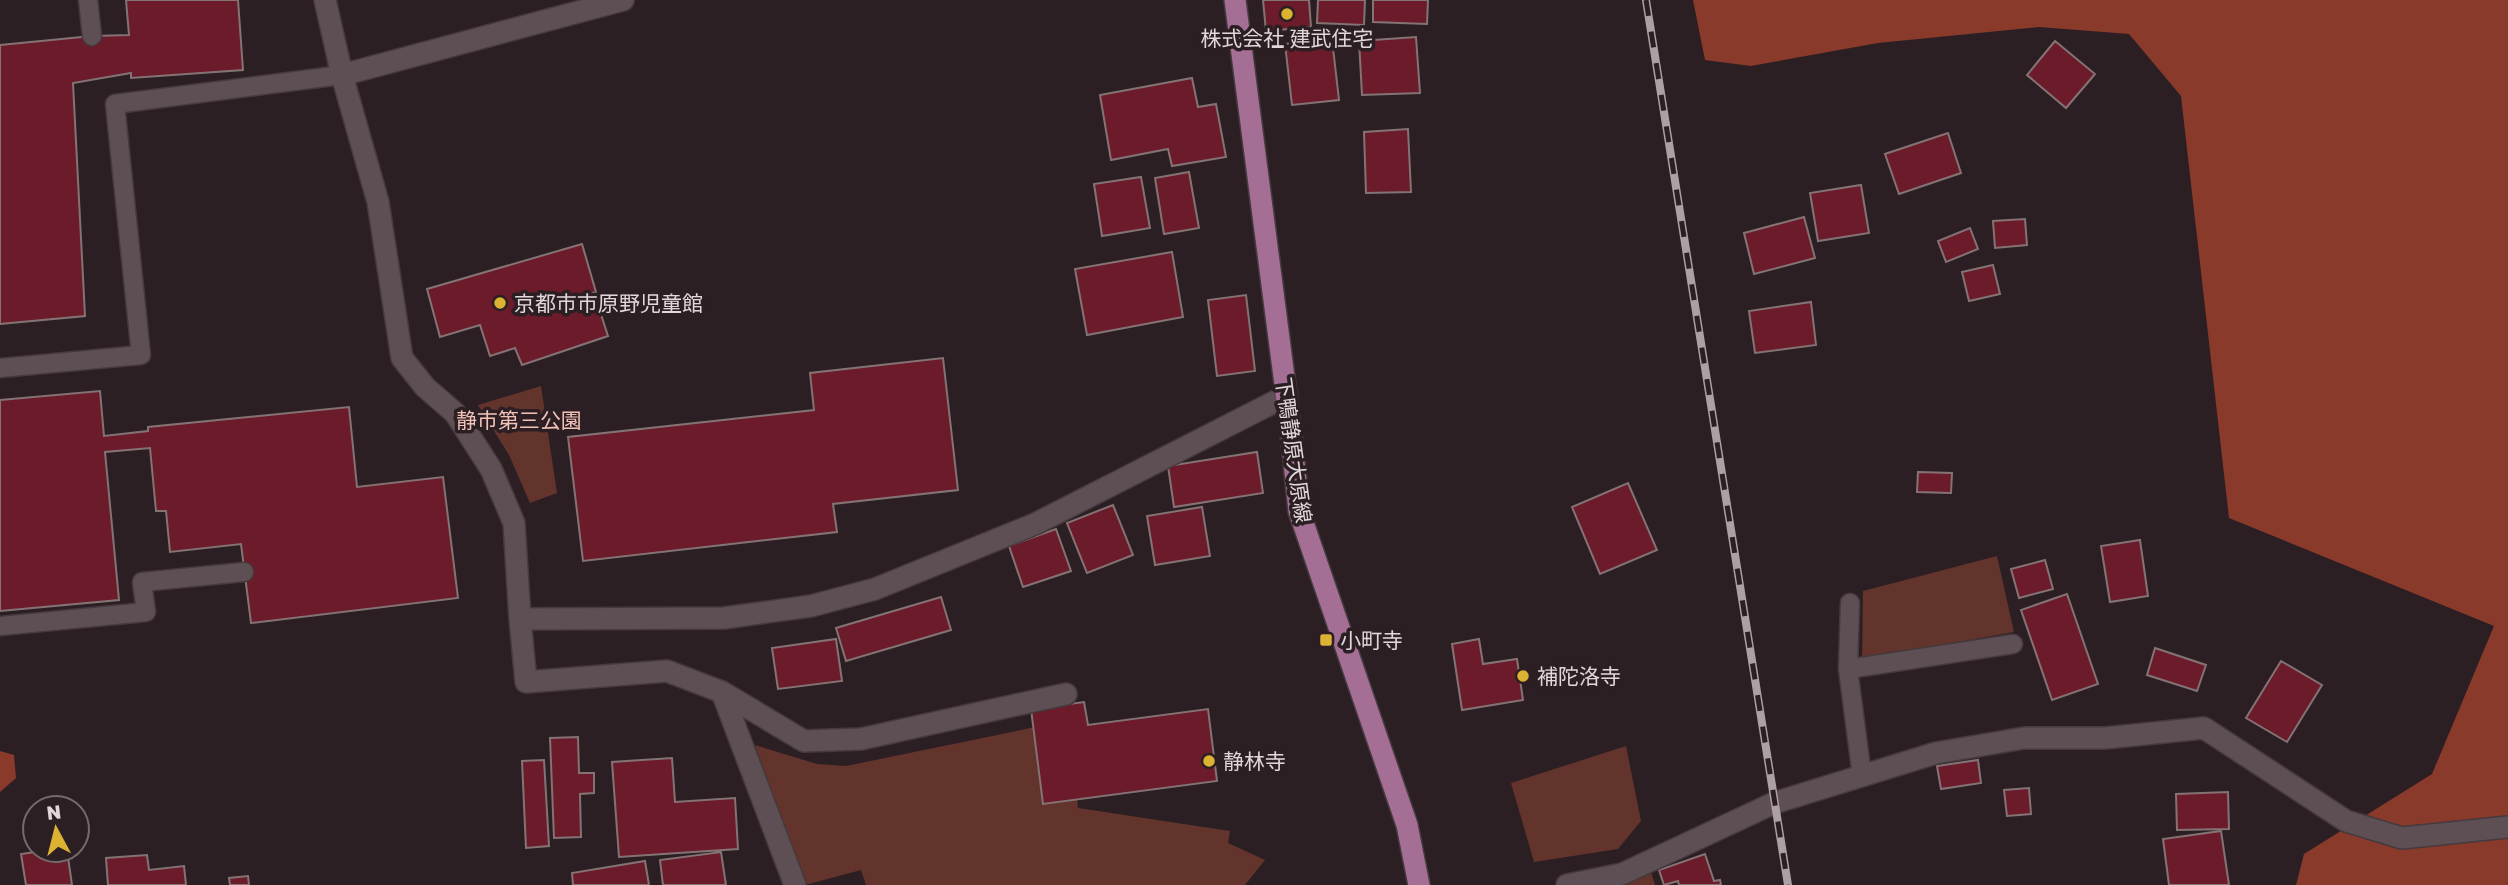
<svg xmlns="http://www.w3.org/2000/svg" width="2508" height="885" font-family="'Golos Text','Noto Sans JP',sans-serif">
	<rect width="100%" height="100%" fill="#2c1f24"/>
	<path fill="#63342b" d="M541 386 557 493 530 503 509 455 478 405Z
		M1997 556 2014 632 1862 659 1863 591Z
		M1070 720 1078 808 1230 831 1228 843 1265 860 1245 885H866L861 870 805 885 755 745 817 764 846 766Z
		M1626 746 1641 821 1618 849 1534 862 1511 783Z
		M1651 872 1655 885H1600Z"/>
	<path fill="#8a3a2a" d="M1693 0H2508V885H2296L2304 854 2432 774 2494 626 2229 518 2181 96 2129 34 2039 27 1878 43 1751 66 1705 60Z
		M0 751 14 755 16 778 0 792Z"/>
	<path fill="#6c1b2a" stroke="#837374" stroke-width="2" d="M126 0H238L243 70 131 78V73L73 83 85 316 0 324V45L92 36 129 35Z
		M1263 0H1309L1311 27 1266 31Z
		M1318 0H1365L1364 25 1317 23Z
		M1373 0H1428L1427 24 1373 22Z
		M1416 37 1420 93 1362 95 1359 41Z
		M1332 39 1339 100 1292 105 1285 44Z
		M2055 41 2095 74 2066 108 2027 75Z
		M1192 78 1198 107 1216 104 1226 157 1172 166 1168 149 1111 160 1100 95Z
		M1408 129 1411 192 1366 193 1364 132Z
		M1948 133 1961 173 1899 194 1885 154Z
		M1189 172 1199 228 1164 234 1155 178Z
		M1141 177 1150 228 1102 236 1094 184Z
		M1861 185 1869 233 1818 241 1810 193Z
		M1804 217 1815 258 1754 274 1744 233Z
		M2025 219 2027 245 1995 248 1993 221Z
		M1970 228 1978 249 1946 262 1938 241Z
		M582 244 596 292 569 299 571 307 596 299 608 336 522 365 515 348 490 356 480 325 440 337 427 289Z
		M1172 252 1183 317 1087 335 1075 269Z
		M1993 265 2000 294 1969 301 1962 272Z
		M1246 295 1255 371 1217 376 1208 300Z
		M1811 302 1816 345 1755 353 1749 311Z
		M943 358 958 490 833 504 837 532 583 561 568 437 814 410 810 373Z
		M100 391 104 436 148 431V427L349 407 357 487 443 477 458 598 251 623 241 544 170 552 166 511H156L150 448 105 452 119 600 0 611V400Z
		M1257 452 1263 493 1174 507 1168 466Z
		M1918 472 1952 473 1951 493 1917 492Z
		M1628 483 1657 550 1600 574 1572 507Z
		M1113 505 1133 555 1087 573 1067 523Z
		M1202 507 1210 556 1155 565 1147 516Z
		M1056 529 1071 571 1023 587 1009 546Z
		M2140 540 2148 596 2110 602 2101 546Z
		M2045 560 2053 589 2019 598 2011 569Z
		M2067 594 2098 684 2052 700 2021 610Z
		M941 597 951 630 846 661 836 628Z
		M836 639 842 681 778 689 772 648Z
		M1479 639 1483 664 1517 659 1523 700 1462 710 1452 644Z
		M2155 648 2206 665 2197 691 2147 675Z
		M2281 661 2322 685 2287 742 2246 718Z
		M1084 702 1088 725 1208 709 1217 781 1043 804 1031 709Z
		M578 737 579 773H594V793L580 794 581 837 554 838 550 738Z
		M672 758 675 802 735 798 738 849 619 857 612 762Z
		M544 760 549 846 526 848 522 761Z
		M1978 760 1981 783 1941 789 1937 766Z
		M2029 788 2031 814 2007 816 2004 790Z
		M2228 792 2229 829 2177 830 2176 794Z
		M2221 831 2229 885H2169L2163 839Z
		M49 850H67L72 885H26L21 854Z
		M721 852 726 885H663L660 860Z
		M1705 854 1714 881 1720 880 1721 885H1679L1678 881 1664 885 1659 870Z
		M147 855 149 870 184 866 186 885H108L106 858Z
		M645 861 649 885H573L572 873Z
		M248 876 249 885H230L229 878Z"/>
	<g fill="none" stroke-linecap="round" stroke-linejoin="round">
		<defs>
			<path id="lane" d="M88 0 92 36
				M0 368 141 355 115 104 342 75
				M0 626 146 612 142 582 244 572
				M1848 669 1850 603
				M1862 776 1848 669 2013 644"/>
			<path id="street" d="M325 0 342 75 378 202 402 358 425 387 455 413 491 469 514 523 520 619 724 618 811 606 875 589 1035 524 1286 396
				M342 75 623 0
				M520 619 526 682 667 671 722 692 804 741 861 739 1066 694
				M722 692 795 885
				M1567 885 1622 874 1774 803 1936 753 2024 738H2105L2204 728 2346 821 2402 838 2508 827"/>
			<path id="primary" d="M1235 0 1290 423 1299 511 1407 825 1419 885"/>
		</defs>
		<use href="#lane" stroke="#453a3e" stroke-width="21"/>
		<use href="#street" stroke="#453a3e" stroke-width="24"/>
		<use href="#primary" stroke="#453a3e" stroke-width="24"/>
		<use href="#lane" stroke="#5d4f54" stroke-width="18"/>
		<use href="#street" stroke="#5d4f54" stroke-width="21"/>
		<use href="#primary" stroke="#a46e95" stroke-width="21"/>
		<defs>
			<path id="rail" d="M1646 0 1788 885"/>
		</defs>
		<use href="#rail" stroke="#aba1a5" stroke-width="8"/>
		<use href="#rail" stroke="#2c1f24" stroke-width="5" stroke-dasharray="16" stroke-linecap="butt"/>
	</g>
	<g fill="#dcb233" stroke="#2c1f24" stroke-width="2.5">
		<circle cx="1287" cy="14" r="7"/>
		<circle cx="500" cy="303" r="7"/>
		<rect x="1319" y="633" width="14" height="14" rx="3.5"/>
		<circle cx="1523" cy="676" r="7"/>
		<circle cx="1209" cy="761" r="7"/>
	</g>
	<g text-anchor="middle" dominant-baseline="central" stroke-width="7" stroke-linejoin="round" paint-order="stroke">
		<g font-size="21" fill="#e0d7da" stroke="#2c1f24" text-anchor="start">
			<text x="1287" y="38" text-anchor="middle">株式会社 建武住宅</text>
			<text x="514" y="303">京都市市原野児童館</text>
			<text x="1340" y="640">小町寺</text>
			<text x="1537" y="676">補陀洛寺</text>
			<text x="1223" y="761">静林寺</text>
		</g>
		<g font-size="21" fill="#f2c2b7" stroke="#2c1f24">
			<text x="519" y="420">静市第三公園</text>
		</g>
		<g font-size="21" fill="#e0d7da" stroke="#2c1f24">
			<text transform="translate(1294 450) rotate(82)">下鴨静原大原線</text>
		</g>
	</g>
	<g transform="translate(56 829) rotate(353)"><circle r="33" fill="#2c1f24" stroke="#74696d" stroke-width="2"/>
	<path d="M0-5L12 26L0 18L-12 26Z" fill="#dcb233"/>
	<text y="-10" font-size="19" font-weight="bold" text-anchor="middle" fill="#e0d7da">N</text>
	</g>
</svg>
